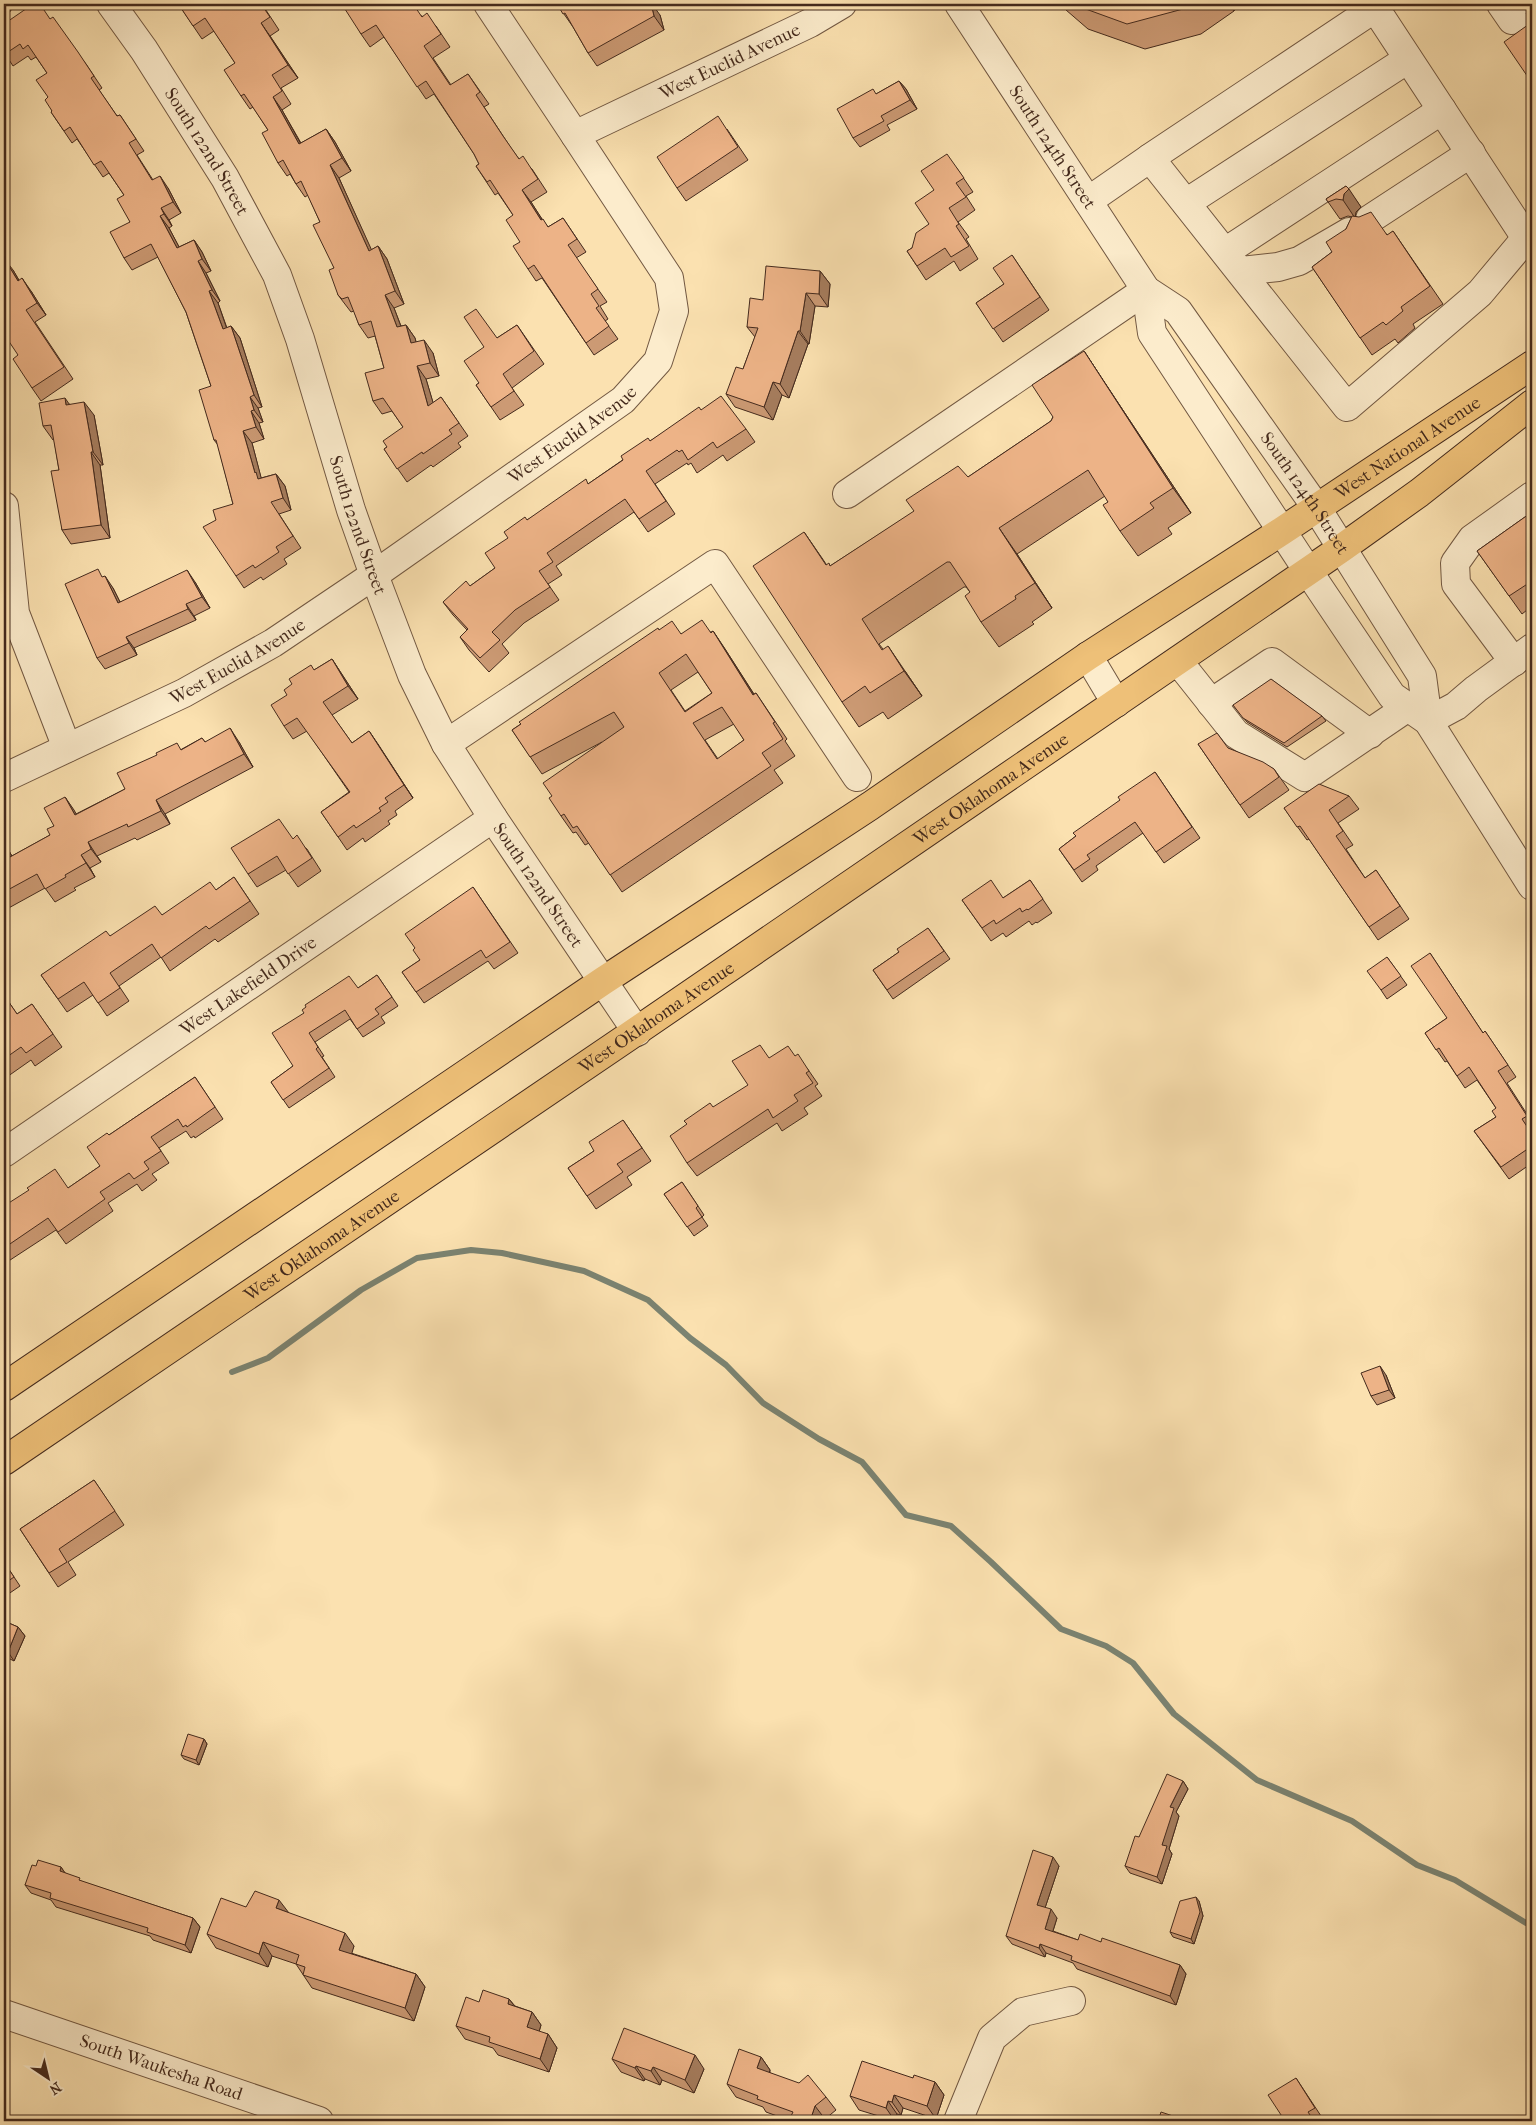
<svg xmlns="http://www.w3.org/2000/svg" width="1536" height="2125" font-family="'IM FELL French Canon',serif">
	<rect width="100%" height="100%" fill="#fbe1b0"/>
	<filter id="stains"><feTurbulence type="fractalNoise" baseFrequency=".004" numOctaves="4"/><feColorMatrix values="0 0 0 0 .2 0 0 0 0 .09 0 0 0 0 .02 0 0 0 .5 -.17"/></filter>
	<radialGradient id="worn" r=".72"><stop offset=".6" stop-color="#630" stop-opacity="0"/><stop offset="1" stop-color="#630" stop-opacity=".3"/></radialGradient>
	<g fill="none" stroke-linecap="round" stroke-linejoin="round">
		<path stroke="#7b8371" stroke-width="6" d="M232 1372 268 1358 361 1290 417 1258 471 1250 502 1253 584 1271 648 1300 690 1338 726 1365 763 1403 819 1439 862 1462 906 1515 951 1526 991 1562 1061 1629 1106 1646 1133 1663 1174 1714 1257 1780 1352 1821 1417 1865 1455 1880 1526 1923 1532 1924"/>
		<defs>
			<g id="minor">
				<path id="s1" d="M111 4 144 50 225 178 277 275 300 339 351 510 374 575 412 675 446 744 493 818 637 1032"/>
				<path d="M488 4 575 135"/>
				<path id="s2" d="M959 4 1146 290 1178 311 1316 507 1422 676 1428 721"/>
				<path d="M1501 4 1512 20 1532 7"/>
				<path d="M1150 158 1375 8 1526 238"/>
				<path d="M1088 201 1150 158 1347 407 1480 293 1526 238H1532"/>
				<path d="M1186 203 1408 59"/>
				<path d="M1370 219 1471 153"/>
				<path d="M1225 252 1442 110"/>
				<path d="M1241 271 1278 267 1299 261 1349 232"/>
				<path d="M1146 290 1152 333 1308 571 1392 696 1428 721 1532 886"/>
				<path d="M847 494 1146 290"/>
				<path d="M4 506 15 613 67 748"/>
				<path d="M1088 656 1116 703"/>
				<path d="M1178 661 1236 734 1305 777 1408 707"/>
				<path d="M1514 662 1456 584 1455 563 1472 539 1532 496"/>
				<path d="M1211 703 1272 662 1370 734"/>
				<path d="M1428 721 1456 706 1476 689 1532 648"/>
				<path d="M446 744 715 564 857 777"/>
				<path id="s3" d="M4 778 184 693 273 643 374 575 623 400 658 361 674 311 669 278 575 135 810 23 842 4"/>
				<path id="s4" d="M4 1153 493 818"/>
				<path id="s5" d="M4 2014 319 2121"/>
				<path d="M958 2121 992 2038 1023 2012 1071 2001"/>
			</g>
			<g id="major">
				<path id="s6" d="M4 1387 603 981 870 806 1088 656 1282 531 1532 365"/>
				<path id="s7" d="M4 1461C451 1158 897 854 1342 548L1419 493 1532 404"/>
			</g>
		</defs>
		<use href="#minor" stroke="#725842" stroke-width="30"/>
		<use href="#major" stroke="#442a1d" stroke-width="30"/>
		<use href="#minor" stroke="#fceccc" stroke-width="28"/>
		<use href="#major" stroke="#eec078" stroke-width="28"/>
	</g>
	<path fill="#cc9a74" stroke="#442a1d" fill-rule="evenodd" d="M181 4H262L279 30 270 36 298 78 281 88 291 104 282 110 301 143 326 129 335 142 351 171 339 178 371 250 378 246 387 259 404 304 394 308 401 326 406 325 415 338 416 342 433 353 439 376 426 379 433 403 441 397 468 436 458 443 461 447 433 467 431 465 407 482 384 449 387 447 403 427 392 411 382 414 373 401 384 368 375 336 368 338 359 325 354 311 351 312 338 295 334 268 320 222 308 195 305 197 296 184 290 174 287 176 278 163 268 130 253 107 250 109 241 96 235 63 214 31 202 39 179 5Z
		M347 4 422 16 436 26 450 47 433 58 451 85 468 74 489 104 484 107 511 148 519 159 532 169 547 192 531 202 542 219 548 227 563 218 586 252 576 258 607 302 600 306 608 319 605 321 618 339 594 355 542 278 536 281 528 269 513 215 498 193 495 195 476 166 479 164 474 154 434 94 426 99 384 37 370 47 361 34Z
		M557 4H604L608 9 660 15 664 30 597 66 588 53 573 27Z
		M1061 4H1240L1234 11 1201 34 1145 49 1088 29 1066 10Z
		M50 19 86 64 102 88 99 90 117 116 120 115 144 151 137 155 153 180 168 188 181 213 169 220 172 226 169 228 179 247 194 240 202 252 211 271 206 273 220 301 218 303 227 328 231 326 240 338 262 407 258 408 263 422 259 423 264 439 252 443 261 478 276 474 285 486 291 510 279 514 301 548 284 559 287 564 263 580 261 577 244 588 236 576 216 520 233 504 218 445 214 440 211 386 186 312 158 257 132 270 124 258 130 222 124 195 109 173 103 177 77 139 72 143 51 112 52 111 48 97 47 73 36 57 31 60 28 56 13 66 4 52Z
		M899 81 906 89 917 109 887 125 890 130 860 147 853 138 876 94Z
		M727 129 748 160 686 201 677 188Z
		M956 167 973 192 966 196 975 210 958 222 969 237 966 239 978 259 960 271 954 261 926 280 907 251 912 248 929 224 934 190Z
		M1346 186 1361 207 1356 212 1355 216 1388 235 1393 231 1443 304 1413 324 1415 328 1398 343 1395 339 1372 355 1312 267 1332 252 1346 229 1352 217 1348 216 1340 219 1326 199Z
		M1012 255 1049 310 1003 342 976 303 1004 284Z
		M13 270 19 280 31 291 46 315 35 322 73 379 41 401 32 388 18 355Z
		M820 271 830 284 828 307 815 306 809 344H808L789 398 782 395 773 420 735 407 726 394 743 369 755 337 747 327 763 300Z
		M517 325 544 364 512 388 524 405 500 420 476 385 479 383 497 338Z
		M1084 351 1101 377 1191 513 1168 528 1172 534 1138 556 1120 531 1108 502 1105 496 1017 554 1052 608 1032 622 1034 624 999 647 981 622 970 592 966 587H964L879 644 883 649 905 671 922 696 888 719 883 712 859 727 842 702 827 565 830 566 968 477 1051 421Z
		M69 404 94 415 103 465H100L110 538 71 544 62 530 59 470 54 439 53 440 43 426Z
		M701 410 746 429 755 442 727 461 723 455 697 473 691 463 688 465 687 463 655 484 675 514 648 532 634 512 556 566 562 575 548 584 559 600 524 623 502 644 509 653 489 672 469 650 460 637 467 630 453 615 443 602 470 586 495 568 508 538 527 520 588 484 650 441Z
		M1532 512V606L1522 614 1477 551Z
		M103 577 113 588 120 602 195 582 210 608 194 616 196 620 134 648 137 655 105 669 97 658Z
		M659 630 681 634 711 632 713 631 725 649 754 694 756 693 787 739 785 741 795 756 774 770 783 783 622 892 589 843 585 845 576 832 573 833 561 816 602 742 542 774 512 730ZM698 672 712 693 685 711 671 690ZM734 724 744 740 718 759 705 740Z
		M332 659 358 699 332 715 352 743 369 731 413 798 395 811 397 815 388 821 390 824 365 842 363 838 347 850 321 812 349 792 307 731 293 739 284 726 287 695 314 670Z
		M1233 705 1322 716 1326 721 1287 747 1247 722Z
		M202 738 205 742H239L253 767 165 814 170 824 137 840 135 838 97 856 101 862 90 868 95 877 74 888 76 890 55 902 45 888 5 910 4 909V843L12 856 50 835 65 797 76 814 125 789 182 749Z
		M1198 744 1228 748 1274 769 1289 790 1249 818Z
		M1155 772 1200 838 1164 863 1143 833 1096 866 1098 870 1082 882 1059 849 1076 836Z
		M1349 796 1359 809 1338 823 1353 845 1346 849 1365 878 1376 870 1409 919 1378 940 1309 839 1307 840 1284 808Z
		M293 839 307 849 321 871 298 887 286 870 257 887 248 874Z
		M234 877 259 914 218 942 215 939 170 971 161 957 119 986 129 1001 107 1016 93 995 67 1012 41 975 110 936 162 915 216 890Z
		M1030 880 1052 913 1037 923 1036 922 1032 925 1029 921 1006 937 1003 933 991 941 962 900 1003 898Z
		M473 887 518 953 494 969 488 961 424 1003 402 972 420 960 415 948Z
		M928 928 950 959 893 999 873 970 899 952Z
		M1430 953 1483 1033 1485 1031 1516 1077 1507 1083 1532 1122V1130L1531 1131 1532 1133V1163L1509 1179 1474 1131 1496 1117V1108L1477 1080 1465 1088 1447 1061 1445 1062 1425 1033 1447 1018Z
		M1387 957 1407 985 1387 999 1381 990Z
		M377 975 398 1006 381 1017 385 1023 363 1037 350 1019 315 1042 324 1056 322 1057 335 1077 289 1108 271 1082 293 1066 304 1013 358 988Z
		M4 995 17 1014 32 1004 62 1047 35 1066 31 1060 4 1079Z
		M795 1056 807 1068 818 1084 815 1086 822 1096 804 1108 808 1114 782 1131 777 1123 697 1176 687 1163 770 1058Z
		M195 1077 223 1119 195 1138 194 1136 191 1138 186 1131 159 1148 169 1163 152 1174 157 1180 142 1191 137 1184 108 1203 113 1211 66 1244 56 1230 4 1264V1206L68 1188 100 1166 109 1135Z
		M623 1120 651 1161 627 1177 632 1185 596 1209 568 1168 594 1151Z
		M682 1182 704 1215 702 1217 708 1226 694 1236 664 1194Z
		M1386 1375 1395 1398 1377 1405 1371 1396Z
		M94 1480 124 1525 68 1562 76 1575 58 1587 20 1529Z
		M4 1562 20 1586 4 1597Z
		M4 1621 18 1627 25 1636 14 1661 4 1656Z
		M204 1739 207 1744 199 1765 184 1759 181 1755Z
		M1183 1781 1188 1789 1176 1812 1179 1816 1169 1849 1172 1854 1162 1884 1130 1873 1125 1866 1139 1837Z
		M36 1866 61 1867 65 1873 83 1882 193 1918 200 1927 191 1953 153 1940 150 1936 56 1907 51 1900 31 1893 25 1885Z
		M1059 1866 1045 1908 1057 1918 1053 1931 1078 1940 1101 1942 1180 1965 1186 1974 1176 2005 1077 1969 1073 1963 1046 1953 1045 1957 1012 1944 1006 1936Z
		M1199 1901 1203 1916 1194 1944 1173 1937 1170 1932Z
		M246 1907 288 1913 354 1946 351 1953 416 1974 425 1987 414 2021 312 1988 296 1964 272 1956 268 1967 216 1948 207 1934Z
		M509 1999 515 2006 532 2012 541 2025 539 2032 548 2034 557 2048 549 2072 498 2055 493 2048 465 2039 456 2026 479 2002Z
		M761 2057 770 2070V2073L826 2097 836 2110 825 2119 824 2121H791L766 2112 763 2107 736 2097 727 2084Z
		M612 2059 704 2069 694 2093 662 2080 660 2085 645 2079 644 2081 621 2072Z
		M913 2078 935 2082 944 2095 936 2119 903 2108 901 2115 897 2114 895 2121 859 2110 850 2096Z
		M1296 2078 1321 2116 1314 2121H1285Z"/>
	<path fill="#a67d5e" stroke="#442a1d" d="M4 4H16L4 19Z
		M651 4H652L660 15 664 30 654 16Z
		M1229 4H1240L1234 11Z
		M261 23 270 36 298 78 288 65Z
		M899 81 906 89 917 109 910 100Z
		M273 97 282 110 308 157 299 144Z
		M326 129 335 142 351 171 342 158Z
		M330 165 339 178 378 264 369 251Z
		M160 176 168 188 181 213 173 202Z
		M1349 189 1361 207 1356 212 1355 218 1343 200 1344 194Z
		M522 190 531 202 550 232 541 220Z
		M161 208 169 220 172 226 164 214Z
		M160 216 169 228 186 260 177 248Z
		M194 240 202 252 211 271 202 259Z
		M378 246 387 259 404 304 395 291Z
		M4 258 13 270 26 293 18 281Z
		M198 261 206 273 220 301 212 290Z
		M820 271 830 284 828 307 819 294Z
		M22 278 31 291 46 315 37 303Z
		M209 291 218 303 231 341 223 329Z
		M806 293 815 306 809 344 800 331Z
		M385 295 394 308 406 340 397 327Z
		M406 325 415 338 420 357 411 343Z
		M231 326 240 338 262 407 254 395Z
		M798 331 808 344 789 398 780 384Z
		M424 340 433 353 439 376 430 363Z
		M1084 351 1101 377 1191 513 1173 488Z
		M417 366 426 379 438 419 428 406Z
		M773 382 782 395 773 420 764 407Z
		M250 397 258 408 263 422 254 410Z
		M65 398 74 411 66 405Z
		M84 402 94 415 103 465 93 452Z
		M251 411 259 423 264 439 256 427Z
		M243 431 252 443 262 481 258 479 255 473Z
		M91 452 100 465 110 538 101 525Z
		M276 474 285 486 291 510 283 498Z
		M999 528 1017 554 1052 608 1035 583Z
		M804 532 822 558 844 591 826 565Z
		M187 570 195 582 210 608 202 597Z
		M105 576 113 588 126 614 118 603Z
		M186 604 194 616 196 620 188 609Z
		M713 631 725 649 765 712 753 695Z
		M126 637 134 648 137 655 129 643Z
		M888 646 922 696 904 671Z
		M332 659 341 673 358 699 348 686Z
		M230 728 239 742 253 767 244 754Z
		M369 731 378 744 413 798 404 785Z
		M65 797 74 810 84 828 75 815Z
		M156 800 165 814 170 824 161 811Z
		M88 842 97 856 101 862 91 849Z
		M4 843 7 847 19 870 10 857 4 845Z
		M81 855 90 868 95 877 86 863Z
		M1380 1366 1386 1375 1395 1398 1389 1390Z
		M18 1627 25 1636 14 1661 8 1652Z
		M204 1739 207 1744 199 1765 196 1760Z
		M1183 1781 1188 1789 1176 1812 1179 1816 1169 1849 1172 1854 1162 1884 1157 1877 1162 1845 1170 1807Z
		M1053 1857 1059 1866 1043 1914 1037 1905Z
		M61 1867 67 1876 60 1871Z
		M1196 1897 1199 1901 1203 1916 1194 1944 1191 1939Z
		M279 1900 289 1913 276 1908Z
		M1051 1909 1057 1918 1051 1937 1045 1929Z
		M193 1918 200 1927 191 1953 185 1945Z
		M345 1933 354 1946 349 1963 339 1950Z
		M263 1942 272 1956 268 1967 259 1954Z
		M1040 1944 1046 1953 1045 1957 1039 1948Z
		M1180 1965 1186 1974 1176 2005 1170 1996Z
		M416 1974 425 1987 414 2021 405 2008Z
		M509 1999 519 2012 508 2004Z
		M532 2012 541 2025 536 2041 527 2027Z
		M548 2034 557 2048 549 2072 540 2059Z
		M695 2055 704 2069 694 2093 685 2080Z
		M761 2057 770 2070 766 2081 757 2068Z
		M636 2066 645 2079 644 2081 635 2068Z
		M653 2067 662 2080 660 2085 651 2071Z
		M935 2082 944 2095 936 2119 927 2106Z
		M894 2095 903 2108 901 2115 892 2102Z
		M888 2101 897 2114 895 2121 886 2108Z
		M815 2106 825 2119 824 2121H810Z"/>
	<path fill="#edb387" stroke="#442a1d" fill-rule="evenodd" d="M33 4H40L50 19 53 17 78 52 94 76 91 78 117 116 120 115 136 139 129 143 152 180 160 176 173 202 161 208 164 214 160 216 177 248 194 240 202 259 198 261 212 290 209 291 223 329 231 326 254 395 250 397 254 410 251 411 256 427 243 431 255 473 256 472 258 479 276 474 283 498 271 502 293 536 276 547 279 552 255 568 253 565 236 576 203 527 216 520 213 510 233 504 216 440H214L199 390 211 386 186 312 151 244 124 258 110 232 130 222 117 199 124 195 101 161 94 165 70 127 64 131 51 112 52 111 45 100 48 97 36 80 47 73 28 45 23 49 20 44 5 54 4 52V24Z
		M181 4H261L270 17 261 23 288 65 272 75 282 91 273 97 299 144 326 129 342 158 330 165 369 251 378 246 395 291 385 295 397 327 406 325 411 343 424 340 430 363 417 366 428 406 441 397 459 423 449 430 452 434 423 454 422 452 397 469 384 449 387 447 383 441 403 427 383 398 373 401 365 373 384 368 371 321 359 325 348 297 342 299 338 295 329 270 334 268 313 225 320 222 301 181 296 184 283 160 278 163 262 133 268 130 244 94 241 96 224 70 235 63 205 18 193 26 179 5Z
		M347 4H413L422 17 427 13 441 34 424 46 450 85 468 74 480 92 476 95 503 136 519 159 523 156 538 179 522 190 541 220 543 219 548 227 563 218 577 239 568 245 598 289 591 294 599 306 596 308 609 326 586 343 534 265 528 269 513 246 520 242 506 220 513 215 490 180 487 182 476 166 479 164 474 154 426 81 417 87 376 25 361 34 343 6Z
		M557 4H604L607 9 616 4H651L654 16 588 53 565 13 563 14Z
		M1072 4H1190L1183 9 1127 24Z
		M1532 9V83L1504 42 1532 22 1526 13Z
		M899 81 910 100 881 116 884 121 853 138 837 109 873 89 876 94Z
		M718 116 738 147 677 188 657 157Z
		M947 154 964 178 956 183 966 197 949 208 959 224 956 226 969 246 951 257 945 248 917 266 907 251 912 248 916 233 929 224 915 203 934 190 921 171Z
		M1346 186 1349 189 1344 194 1343 200 1336 199 1328 202 1326 199Z
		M1371 212 1387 235 1393 231 1430 286 1401 307 1403 311 1386 325 1383 322 1360 338 1312 267 1332 252 1326 242 1346 229 1352 216 1359 217Z
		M1012 255 1040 297 993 329 976 303 1004 284 993 268Z
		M4 258 18 281 22 278 37 303 26 310 64 367 32 388 13 359 18 355 4 334Z
		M766 266 820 271 819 294 806 293 800 331H798L780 384 773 382 764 407 726 394 736 367 743 369 758 328 747 327 750 298 763 300Z
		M476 309 497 338 517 325 534 351 503 374 514 391 491 407 476 385 479 383 464 361 484 347 464 317Z
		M1084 351 1173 488 1150 503 1154 508 1120 531 1103 505 1108 502 1088 470 999 528 1035 583 1015 596 1016 599 981 622 965 596 970 592 950 562H947L862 619 882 650 888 646 904 671 870 693 865 686 842 702 753 566 804 532 826 565 829 563 830 566 914 511 906 500 958 466 968 477 1051 421 1053 417 1032 385Z
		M721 396 746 429 717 448 713 442 688 460 682 450 679 452 677 450 646 471 666 501 639 519 625 499 547 553 553 562 539 571 550 587 515 610 492 632 500 640 480 658 460 637 468 629 443 602 466 581 470 586 495 568 485 553 508 538 504 532 525 517 527 520 586 479 588 484 623 460 621 456 648 438 650 441 699 407 701 410Z
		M65 398 66 405 84 402 93 452H91L101 525 62 530 51 471 59 470 51 425 43 426 39 403Z
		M1532 512V581L1509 596 1477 551Z
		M98 569 102 577 105 576 118 603 187 570 202 597 186 604 188 609 126 637 129 643 97 658 65 584Z
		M702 620 711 633 713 631 753 695 756 693 775 722 773 723 783 739 762 753 771 766 610 875 577 826 573 828 564 814 561 816 549 798 552 796 543 783 624 727 614 712 530 757 512 730 521 724 519 722 658 628 659 630 672 621 681 634ZM686 654 712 693 685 712 659 673ZM722 707 744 740 717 759 693 723Z
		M332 659 348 686 323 702 352 743 369 731 404 785 385 798 388 802 379 808 381 811 356 828 354 825 338 837 321 812 350 792 297 718 284 726 271 705 287 695 284 690 292 684 289 679 311 665 314 670Z
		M1271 679 1322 716 1284 743 1243 718 1233 705Z
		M230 728 244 754 156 800 161 811 128 827 127 824 88 842 91 849 81 855 86 863 65 875 66 877 45 889 37 874 4 892V845L10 857 50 835 47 829 54 826 44 808 65 797 75 815 125 789 117 773 157 755 156 753 177 743 181 750 202 738 205 742Z
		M1217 733 1228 748 1263 762 1274 769 1279 777 1240 805 1198 744Z
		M1155 772 1192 827 1156 852 1135 822 1087 855 1090 859 1074 870 1059 849 1076 836 1073 833 1120 800 1118 797Z
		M1319 784 1349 796 1329 810 1343 831 1336 836 1365 878 1376 870 1400 906 1369 927 1300 826 1297 827 1284 808Z
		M279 819 293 839 297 835 312 858 288 874 277 856 248 874 231 848Z
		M234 877 250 901 209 929 206 926 161 958 152 944 110 973 120 988 98 1003 84 982 58 999 41 975 106 931 110 936 155 906 162 915 210 882 216 890Z
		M991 880 1003 898 1030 880 1043 899 1028 910 1027 909 1022 912 1020 908 996 924 994 920 982 928 962 900Z
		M473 887 510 942 486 958 481 950 416 992 402 972 420 960 413 950 415 948 405 934Z
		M928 928 944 951 887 990 873 970 899 952 897 949Z
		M1430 953 1483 1033 1485 1031 1508 1065 1498 1071 1527 1116 1522 1119 1532 1134V1146L1501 1167 1474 1131 1496 1117 1492 1111 1496 1108 1469 1067 1457 1076 1439 1048 1436 1050 1425 1033 1447 1018 1411 966Z
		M1387 957 1401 976 1381 990 1367 971Z
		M377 975 392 997 375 1009 379 1014 357 1029 345 1010 309 1033 318 1047 316 1049 329 1068 283 1100 271 1082 293 1066 272 1033 304 1013 302 1010 306 1007 305 1005 349 976 358 988Z
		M4 995 17 1014 32 1004 53 1034 26 1053 21 1047 4 1059Z
		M760 1045 769 1058 788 1046 795 1056 798 1054 809 1071 806 1073 813 1083 794 1095 798 1101 773 1118 768 1109 687 1163 670 1136 687 1124 684 1121 710 1103 713 1107 748 1085 732 1061Z
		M195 1077 215 1107 187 1127 186 1125 183 1127 178 1119 151 1137 161 1151 144 1162 149 1169 134 1179 129 1173 100 1192 105 1199 58 1232 48 1218 4 1248V1206L29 1190 27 1188 55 1169 68 1188 100 1166 87 1147 107 1133 109 1135Z
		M623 1120 642 1148 617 1164 623 1172 587 1196 568 1168 594 1151 589 1142Z
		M682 1182 698 1206 696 1208 702 1217 687 1227 664 1194Z
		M1380 1366 1389 1390 1371 1396 1361 1373Z
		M94 1480 115 1511 59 1549 67 1562 49 1573 20 1529Z
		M4 1562 14 1577 4 1584Z
		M4 1621 18 1627 8 1652 4 1650Z
		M188 1734 204 1739 196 1760 181 1755Z
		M1167 1774 1183 1781 1170 1807 1174 1808 1162 1845 1167 1846 1157 1877 1125 1866 1135 1836 1139 1837Z
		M1033 1850 1053 1857 1037 1905 1051 1909 1045 1929 1078 1940 1080 1934 1101 1942 1102 1938 1180 1965 1170 1996 1071 1960 1072 1956 1040 1944 1039 1948 1006 1936Z
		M38 1860 61 1867 60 1871 80 1878 79 1880 193 1918 185 1945 147 1932 148 1928 50 1898 51 1893 25 1885 32 1865 36 1866Z
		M255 1891 279 1900 276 1908 345 1933 339 1950 416 1974 405 2008 303 1975 305 1967 296 1964 299 1955 263 1942 259 1954 207 1934 221 1898 246 1907Z
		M1196 1897 1200 1912 1191 1939 1170 1932 1180 1901Z
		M483 1990 509 1999 508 2004 532 2012 527 2027 548 2034 540 2059 489 2042 490 2037 456 2026 466 1997 479 2002Z
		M624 2028 695 2055 685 2080 653 2067 651 2071 636 2066 635 2068 612 2059Z
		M739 2049 761 2057 757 2068 799 2083 808 2075 826 2097 815 2106 810 2121H806L791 2116 793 2112 757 2099 758 2096 727 2084Z
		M862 2061 913 2078 914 2075 935 2082 927 2106 894 2095 892 2102 888 2101 886 2108 850 2096Z
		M1296 2078 1315 2108 1308 2112 1314 2121H1285L1268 2095Z
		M1161 2112 1188 2121H1158Z"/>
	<g text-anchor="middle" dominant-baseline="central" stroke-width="5" stroke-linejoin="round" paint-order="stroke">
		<g font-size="18" fill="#442a1d" stroke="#fceccc">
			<text stroke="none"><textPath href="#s3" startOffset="1208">West Euclid Avenue</textPath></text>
			<text stroke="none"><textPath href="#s2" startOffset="171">South 124th Street</textPath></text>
			<text stroke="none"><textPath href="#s1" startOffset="176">South 122nd Street</textPath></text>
			<text stroke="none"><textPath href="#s3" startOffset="666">West Euclid Avenue</textPath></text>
			<text stroke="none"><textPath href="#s6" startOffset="1689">West National Avenue</textPath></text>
			<text stroke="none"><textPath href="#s2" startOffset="602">South 124th Street</textPath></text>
			<text stroke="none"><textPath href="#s1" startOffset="581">South 122nd Street</textPath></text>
			<text stroke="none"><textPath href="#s3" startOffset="261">West Euclid Avenue</textPath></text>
			<text stroke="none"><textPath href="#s7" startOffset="1194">West Oklahoma Avenue</textPath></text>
			<text stroke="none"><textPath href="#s1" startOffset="986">South 122nd Street</textPath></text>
			<text stroke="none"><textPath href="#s4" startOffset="296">West Lakefield Drive</textPath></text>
			<text stroke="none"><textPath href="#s7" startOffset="789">West Oklahoma Avenue</textPath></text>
			<text stroke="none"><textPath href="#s7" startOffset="384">West Oklahoma Avenue</textPath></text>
			<text stroke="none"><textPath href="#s5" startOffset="166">South Waukesha Road</textPath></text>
		</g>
	</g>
	<rect width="1536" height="2125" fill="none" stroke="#fbe1b0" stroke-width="20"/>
	<rect x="5" y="5" width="1526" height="2115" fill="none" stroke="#442a1d" stroke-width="2.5"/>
	<rect x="10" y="10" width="1516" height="2105" fill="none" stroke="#442a1d"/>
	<g transform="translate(48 2078) rotate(145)" stroke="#fceccc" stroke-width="4" paint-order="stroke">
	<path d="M0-4L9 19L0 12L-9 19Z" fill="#442a1d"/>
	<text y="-8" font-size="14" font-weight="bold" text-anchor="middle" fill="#442a1d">N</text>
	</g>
	<rect width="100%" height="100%" filter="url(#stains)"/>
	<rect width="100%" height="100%" fill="url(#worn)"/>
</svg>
